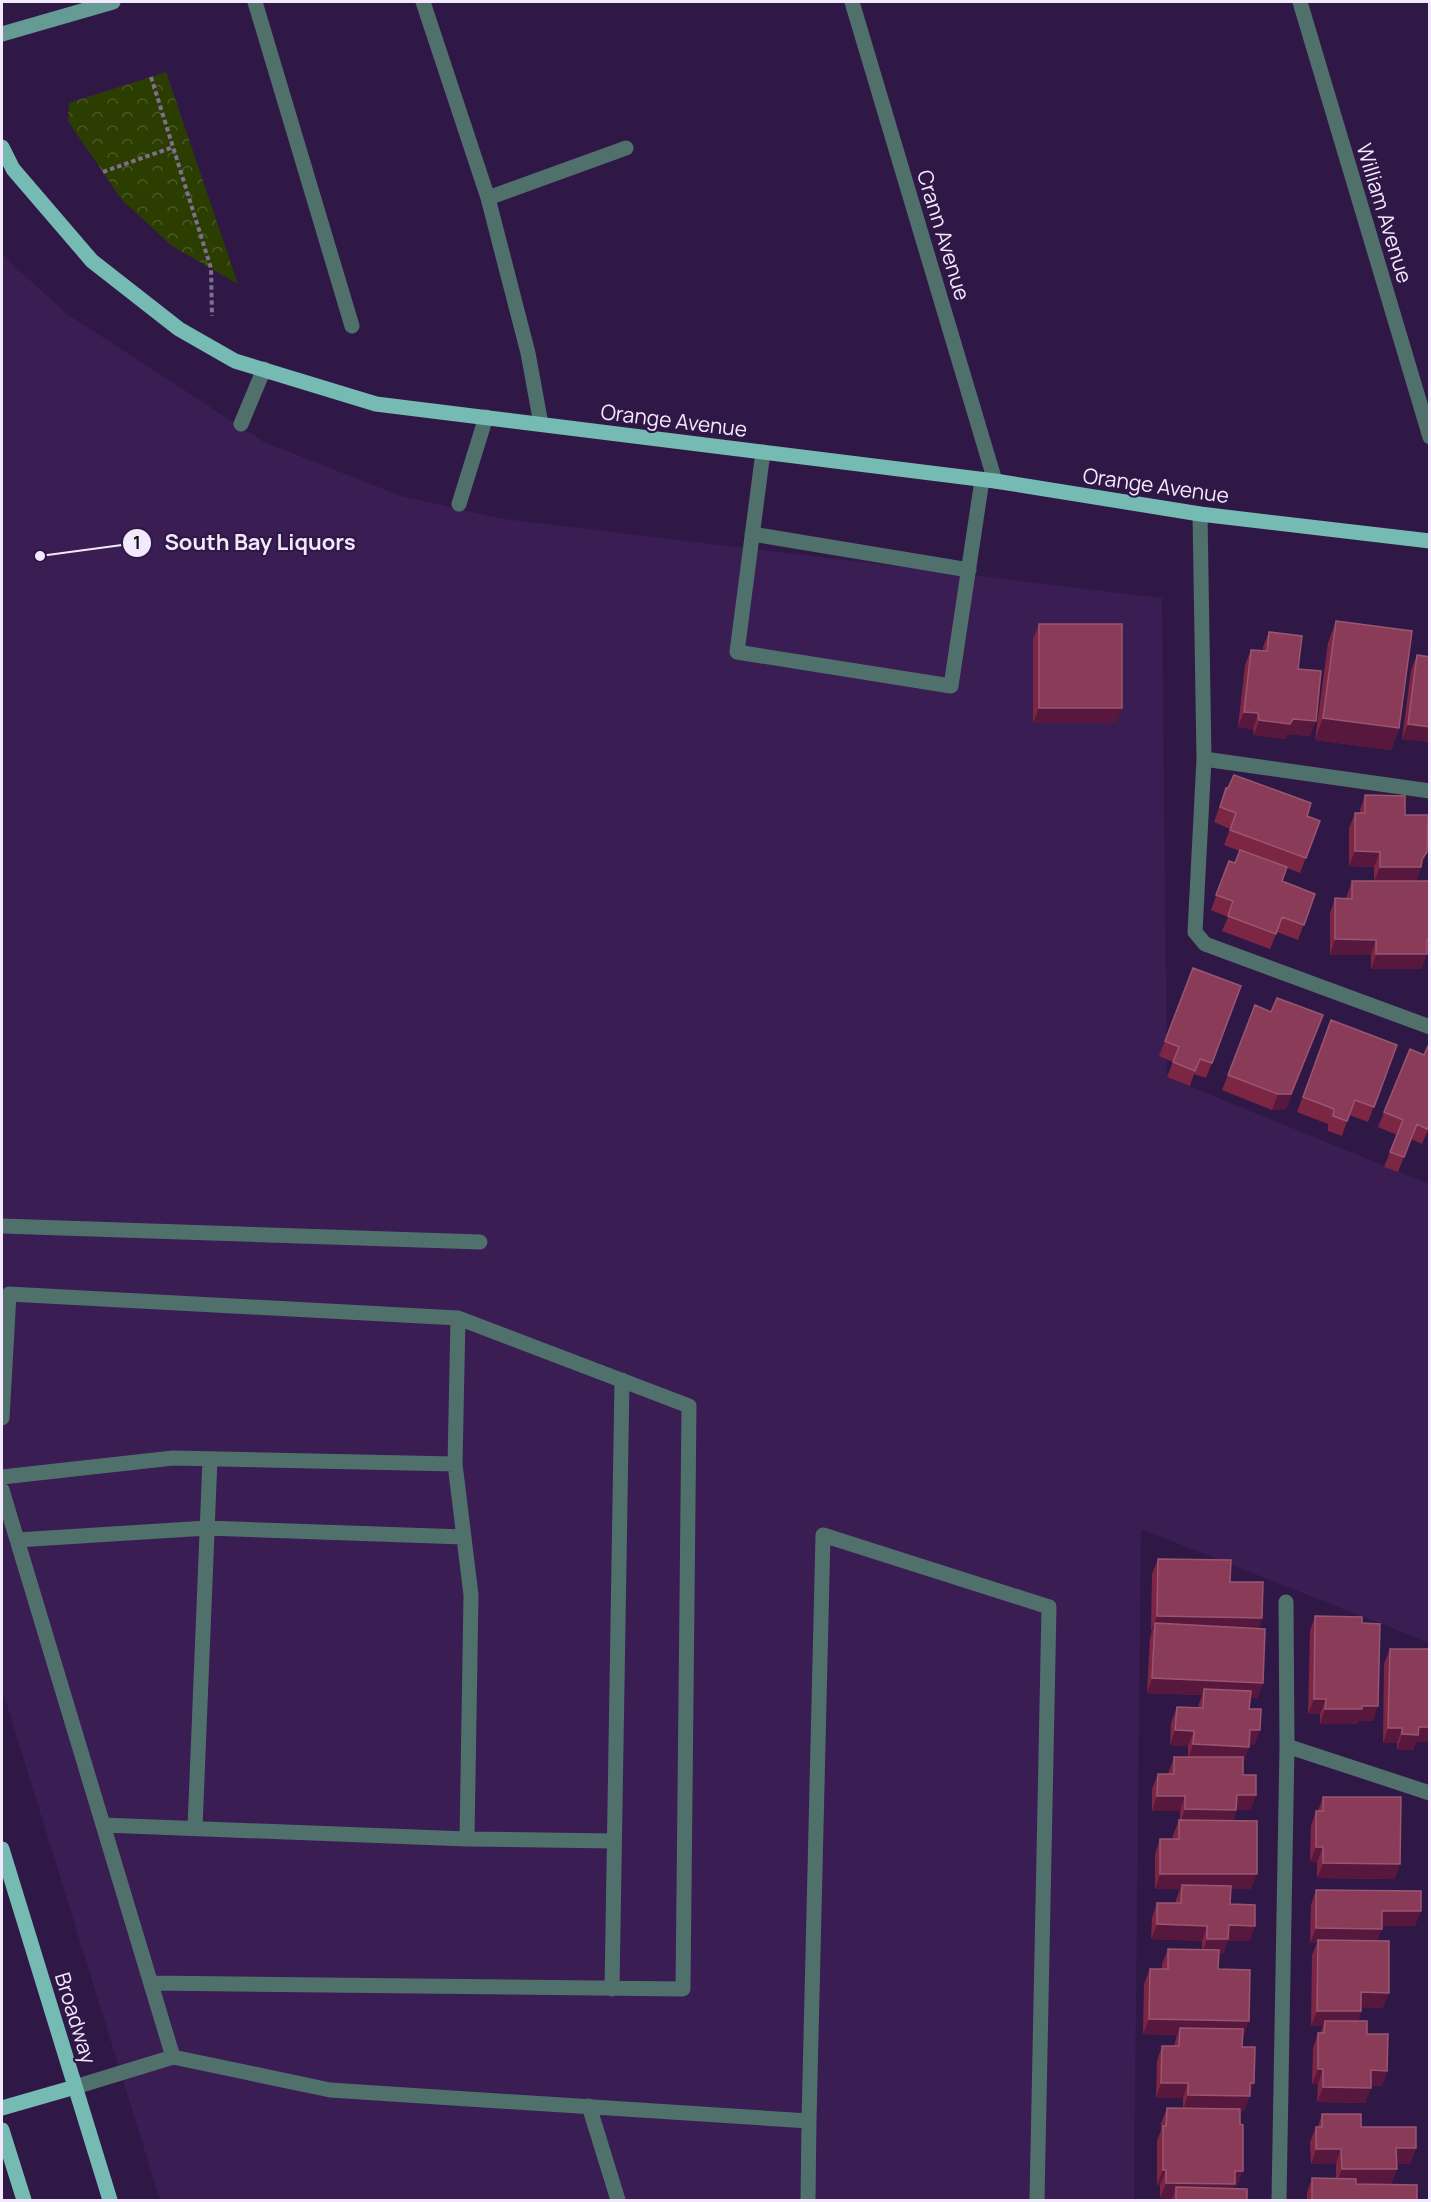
<svg xmlns="http://www.w3.org/2000/svg" width="1431" height="2202" font-family="Manrope,sans-serif">
	<defs>
		<pattern id="park-crowns" width="20" height="18" patternUnits="userSpaceOnUse" patternTransform="scale(1.5)"><rect width="20" height="18" fill="#2b3d00"/><path d="M2 6a3 3 0 1 1 6 0M12 15a3 3 0 1 1 6 0" fill="none" stroke="#4a5926"/></pattern>
	</defs>
	<rect width="100%" height="100%" fill="#301846"/>
	<path fill="#391d53" d="M2 255 67 314 264 442 401 496 503 519 1162 598 1167 1077 1429 1184 1430 1643 1141 1529 1134 2200H160L2 1689Z"/>
	<path fill="url(#park-crowns)" d="M166 72 238 284 172 246 122 200 68 121 69 103Z"/>
	<g fill="none" stroke-linecap="round" stroke-linejoin="round">
		<path stroke="#7f6e90" stroke-width="4" stroke-dasharray="4.5 3" stroke-linecap="butt" d="M151 77 211 268 212 316
			M103 172 173 147"/>
		<path stroke="#50706c" stroke-width="15" d="M255 2 352 326
			M423 2 488 198 528 353 541 424
			M488 198 626 148
			M241 424 264 369
			M763 452 737 652 951 686 982 480
			M459 504 486 417
			M1200 514 1204 759 1195 932 1205 944 1430 1027
			M752 534 969 570
			M1204 759 1430 791
			M2 1226 480 1242
			M2 1418 9 1294 458 1318 689 1406 683 1989 151 1983
			M455 1464 471 1595 467 1839 614 1841
			M2 1477 173 1458 455 1464 458 1318
			M2 1490 173 2057 75 2087
			M17 1540 207 1528 464 1537
			M1287 1746 1430 1793
			M103 1825 467 1839
			M195 1828 210 1459
			M612 1989 622 1380
			M173 2057 330 2090 809 2121 823 1535 1049 1607 1037 2200
			M589 2106 618 2200
			M808 2200 809 2121
			M1279 2200 1287 1746 1286 1602"/>
		<path stroke="#50706c" stroke-width="15" d="M852 2 995 481
			M1300 2 1430 437"/>
		<path stroke="#659b94" stroke-width="15" d="M2 34 113 2"/>
		<path stroke="#75bbb3" stroke-width="15" d="M2 147 13 169 92 261 179 329 235 361 376 404 995 481 1200 514 1430 541
			M2 1849 110 2200
			M2 2108 75 2087
			M2 2130 24 2200"/>
	</g>
	<path fill="#7c2644" d="M1336 621 1399 728 1391 750 1315 740 1328 643Z
		M1039 624 1116 723H1033V639Z
		M1269 632 1298 669 1310 736 1287 734 1285 739 1254 735 1253 729 1238 727 1245 665 1251 650 1263 651V647Z
		M1417 655 1430 657V742L1402 739 1411 670Z
		M1226 788 1320 821 1300 873 1287 868 1282 881 1315 894 1298 940 1277 932 1270 949 1222 931 1228 917 1211 910 1229 861 1235 863 1240 851 1224 845 1230 829 1214 822Z
		M1365 795 1405 815 1427 852 1416 881 1430 947 1421 969H1371V955H1330V913L1335 898H1346L1352 881H1374V867L1349 866V828L1355 813H1360V810Z
		M1193 968 1241 986 1206 1078 1194 1074 1190 1086 1167 1077 1173 1062 1159 1056Z
		M1271 1012 1323 1015 1286 1109 1272 1110 1222 1090 1228 1075Z
		M1331 1020 1397 1045 1368 1122 1349 1115 1342 1136 1328 1131V1124L1297 1112Z
		M1430 1046V1125L1422 1144 1411 1139 1398 1172 1384 1167 1397 1135 1378 1127 1384 1112Z
		M1158 1559 1230 1582 1262 1618 1258 1629 1263 1683 1257 1698 1250 1697 1249 1709 1260 1730 1254 1745H1249L1243 1762V1775L1251 1810H1236L1233 1821 1251 1889H1231L1230 1904 1250 1941H1228L1223 1954H1219L1218 1969 1244 2036H1243L1242 2047 1254 2083 1244 2111H1240L1237 2186H1234L1233 2188 1247 2200H1171L1172 2199 1160 2198V2185H1157V2141L1161 2130V2123L1167 2108H1183V2098H1156L1157 2061 1162 2046H1174L1177 2035 1143 2034 1144 1984 1150 1969H1162V1964L1168 1949H1202V1941L1151 1939 1152 1918 1157 1903H1176V1900L1180 1889H1155V1854L1160 1839H1173V1835L1179 1820H1180V1811H1152V1789L1158 1774H1168L1174 1757H1188V1746L1170 1745 1171 1723 1177 1707 1198 1708 1199 1704 1202 1695 1147 1693 1150 1638 1152 1631H1151L1152 1574Z
		M1315 1616 1362 1623 1373 1721H1358L1357 1724H1320V1714H1308L1310 1631Z
		M1390 1649H1430V1742H1416L1413 1750H1397V1743H1383L1384 1664Z
		M1323 1797 1395 1879 1317 1878V1862H1310L1311 1826 1316 1811H1318Z
		M1316 1890 1415 1926H1382L1377 1941 1383 2008 1361 2007V2011L1358 2021 1367 2034 1387 2071 1382 2086 1371 2085 1365 2103 1317 2102 1318 2084H1312L1313 2048 1318 2033H1320L1323 2026H1311L1312 1955 1317 1943H1310L1311 1905Z
		M1322 2114 1361 2127 1416 2148 1410 2164 1396 2163 1397 2169 1391 2184 1417 2200H1307V2193L1312 2178H1336V2164H1311L1310 2142 1316 2127H1318Z"/>
	<path fill="#58173c" d="M1039 708H1122L1116 723H1033Z
		M1244 712 1258 713 1253 729 1238 727Z
		M1323 718 1399 728 1391 750 1315 740Z
		M1293 719 1316 721 1310 736 1287 734 1285 739 1254 735 1259 720Z
		M1408 724 1430 727V742L1402 739Z
		M1355 851 1380 852 1374 867 1349 866Z
		M1427 852 1416 882H1374L1380 867 1422 859Z
		M1335 939 1376 940 1371 955H1330Z
		M1427 939H1430V947L1421 969H1371L1376 954Z
		M1323 1015 1286 1109 1272 1110 1278 1094Z
		M1157 1616 1262 1618 1256 1633 1155 1623 1152 1631H1151Z
		M1152 1678 1263 1683 1257 1698 1204 1695V1689L1202 1695 1147 1693Z
		M1314 1699H1326L1320 1714H1308Z
		M1362 1706H1378L1373 1721H1358L1357 1724H1320L1325 1709Z
		M1419 1727H1430V1742H1416L1413 1750H1397L1402 1734Z
		M1388 1728H1402L1397 1743H1383Z
		M1175 1730 1194 1731 1188 1746 1170 1745Z
		M1250 1730H1260L1254 1745H1244Z
		M1193 1744 1249 1747 1244 1762 1188 1760Z
		M1237 1795H1256L1251 1810H1231Z
		M1157 1796H1185L1180 1811H1152Z
		M1185 1809 1236 1810 1231 1825 1180 1824Z
		M1316 1847H1323L1317 1862H1310Z
		M1323 1863 1400 1864 1395 1879 1317 1878Z
		M1160 1874H1257L1251 1889H1182V1885L1180 1889H1155Z
		M1382 1911H1421L1415 1926H1377Z
		M1157 1924 1207 1926 1202 1941 1151 1939Z
		M1229 1925 1255 1926 1250 1941H1228L1223 1954H1202L1207 1939Z
		M1316 1928 1382 1929 1376 1944 1318 1940 1317 1943H1310Z
		M1361 1992 1389 1993 1383 2008 1356 2007Z
		M1317 2011H1361L1356 2027 1325 2021 1323 2026H1311Z
		M1149 2019 1249 2021 1244 2036 1180 2035V2028L1177 2035 1143 2034Z
		M1318 2069H1323L1318 2084H1312Z
		M1371 2070 1387 2071 1382 2086 1365 2085Z
		M1161 2083H1188L1183 2098H1156Z
		M1250 2083H1254L1244 2111 1183 2110 1188 2095Z
		M1323 2087 1371 2088 1365 2103 1317 2102Z
		M1396 2148H1416L1410 2164 1390 2163Z
		M1316 2149H1341L1336 2164H1311Z
		M1342 2169H1397L1391 2184H1336Z
		M1163 2170H1166L1160 2185H1157Z
		M1235 2171H1243L1237 2186H1234L1229 2199 1176 2187 1172 2199 1160 2198 1166 2183Z"/>
	<path fill="#893b58" stroke="#995671" stroke-width="1.5" d="M1336 621 1412 631 1399 728 1323 718Z
		M1039 624H1122V708H1039Z
		M1269 632 1302 636 1298 669 1321 671 1316 721 1293 719 1290 724 1259 720 1258 713 1244 712 1251 650 1267 651Z
		M1417 655 1430 657V727L1408 724Z
		M1234 775 1311 803 1307 816 1320 821 1306 858 1230 830 1236 813 1220 807 1226 788H1228Z
		M1365 795 1405 796V815H1428L1427 852 1422 859 1421 867H1380V852L1355 851V813H1365Z
		M1240 850 1287 867 1282 881 1315 894 1304 925 1282 917 1276 934 1228 916 1233 901 1216 895 1229 861 1235 863Z
		M1352 881H1430V939H1427V954H1376V940L1335 939V898L1352 899Z
		M1193 968 1241 986 1212 1063 1200 1059 1195 1071 1173 1062 1179 1047 1165 1041Z
		M1277 998 1323 1015 1291 1094H1278L1228 1075 1255 1005 1271 1012Z
		M1331 1020 1397 1045 1374 1107 1355 1100 1347 1121 1333 1116 1334 1109 1303 1097Z
		M1428 1046H1430V1124L1427 1129 1417 1124 1404 1157 1390 1152 1403 1120 1384 1112 1410 1049 1424 1055Z
		M1158 1559 1231 1560 1230 1582H1263L1262 1618 1157 1616Z
		M1315 1616 1362 1617V1623L1380 1624 1378 1706H1362V1709H1325L1326 1699H1314Z
		M1155 1623 1265 1629 1263 1683 1152 1678Z
		M1390 1649H1430V1727H1419L1418 1735 1402 1734V1728H1388Z
		M1204 1689 1251 1691 1249 1709H1261L1260 1730H1250L1249 1747 1193 1744 1194 1731 1175 1730 1177 1707 1203 1708Z
		M1174 1757H1243V1775H1256V1795H1237L1236 1810 1185 1809V1796H1157L1158 1774H1174Z
		M1323 1797H1401L1400 1864 1323 1863V1847H1316V1811H1323Z
		M1179 1820 1257 1821V1874H1160V1839H1179Z
		M1182 1885 1231 1886 1230 1904 1255 1905V1926L1229 1925 1228 1939H1207V1926L1157 1924V1903H1181Z
		M1316 1890 1421 1891V1911H1382V1929L1316 1928Z
		M1318 1940 1389 1941V1993L1361 1992V2011H1317Z
		M1168 1949 1219 1950 1218 1969 1250 1970 1249 2021 1149 2019 1150 1969H1168Z
		M1325 2021H1367V2034H1388L1387 2071 1371 2070V2088L1323 2087V2069H1318V2033H1324Z
		M1180 2028 1243 2029 1242 2047H1255L1254 2083H1250V2096L1188 2095V2083H1161L1162 2046H1179Z
		M1167 2108 1240 2109V2124L1243 2125V2171H1235V2184L1166 2183V2170H1163V2126H1166Z
		M1322 2114H1361V2127H1416V2148H1396L1397 2169H1342L1341 2149H1316V2127H1322Z
		M1312 2178 1356 2179V2184L1417 2185V2200H1312Z
		M1176 2187 1247 2189V2200H1176Z"/>
	<g text-anchor="middle" dominant-baseline="central" stroke-width="4.5" stroke-linejoin="round" paint-order="stroke">
		<g font-size="21" fill="#f2eafc" stroke="#301846">
			<text transform="translate(1385 213) rotate(73)">William Avenue</text>
			<text transform="translate(944 235) rotate(73)">Crann Avenue</text>
			<text transform="translate(674 420) rotate(7)">Orange Avenue</text>
			<text transform="translate(1156 485) rotate(8)">Orange Avenue</text>
			<text transform="translate(76 2018) rotate(73)">Broadway</text>
		</g>
	</g>
	<path fill="none" stroke="#f2eafc" stroke-width="2" d="M40 556L137 543"/>
	<g fill="#f2eafc" stroke="#301846" stroke-width="2">
		<circle cx="40" cy="556" r="6"/>
		<circle cx="137" cy="543" r="15"/>
	</g>
	<g font-size="18" text-anchor="middle" font-weight="bold" fill="#111">
		<text x="137" y="549">1</text>
	</g>
	<g font-size="22" text-anchor="middle" font-weight="bold" fill="#f2eafc" stroke="#301846" stroke-width="4.5" stroke-linejoin="round" paint-order="stroke">
		<text x="260" y="550">South Bay Liquors</text>
	</g>
	<rect width="1431" height="2202" fill="none" stroke="#f2eafc" stroke-width="6"/>
</svg>
